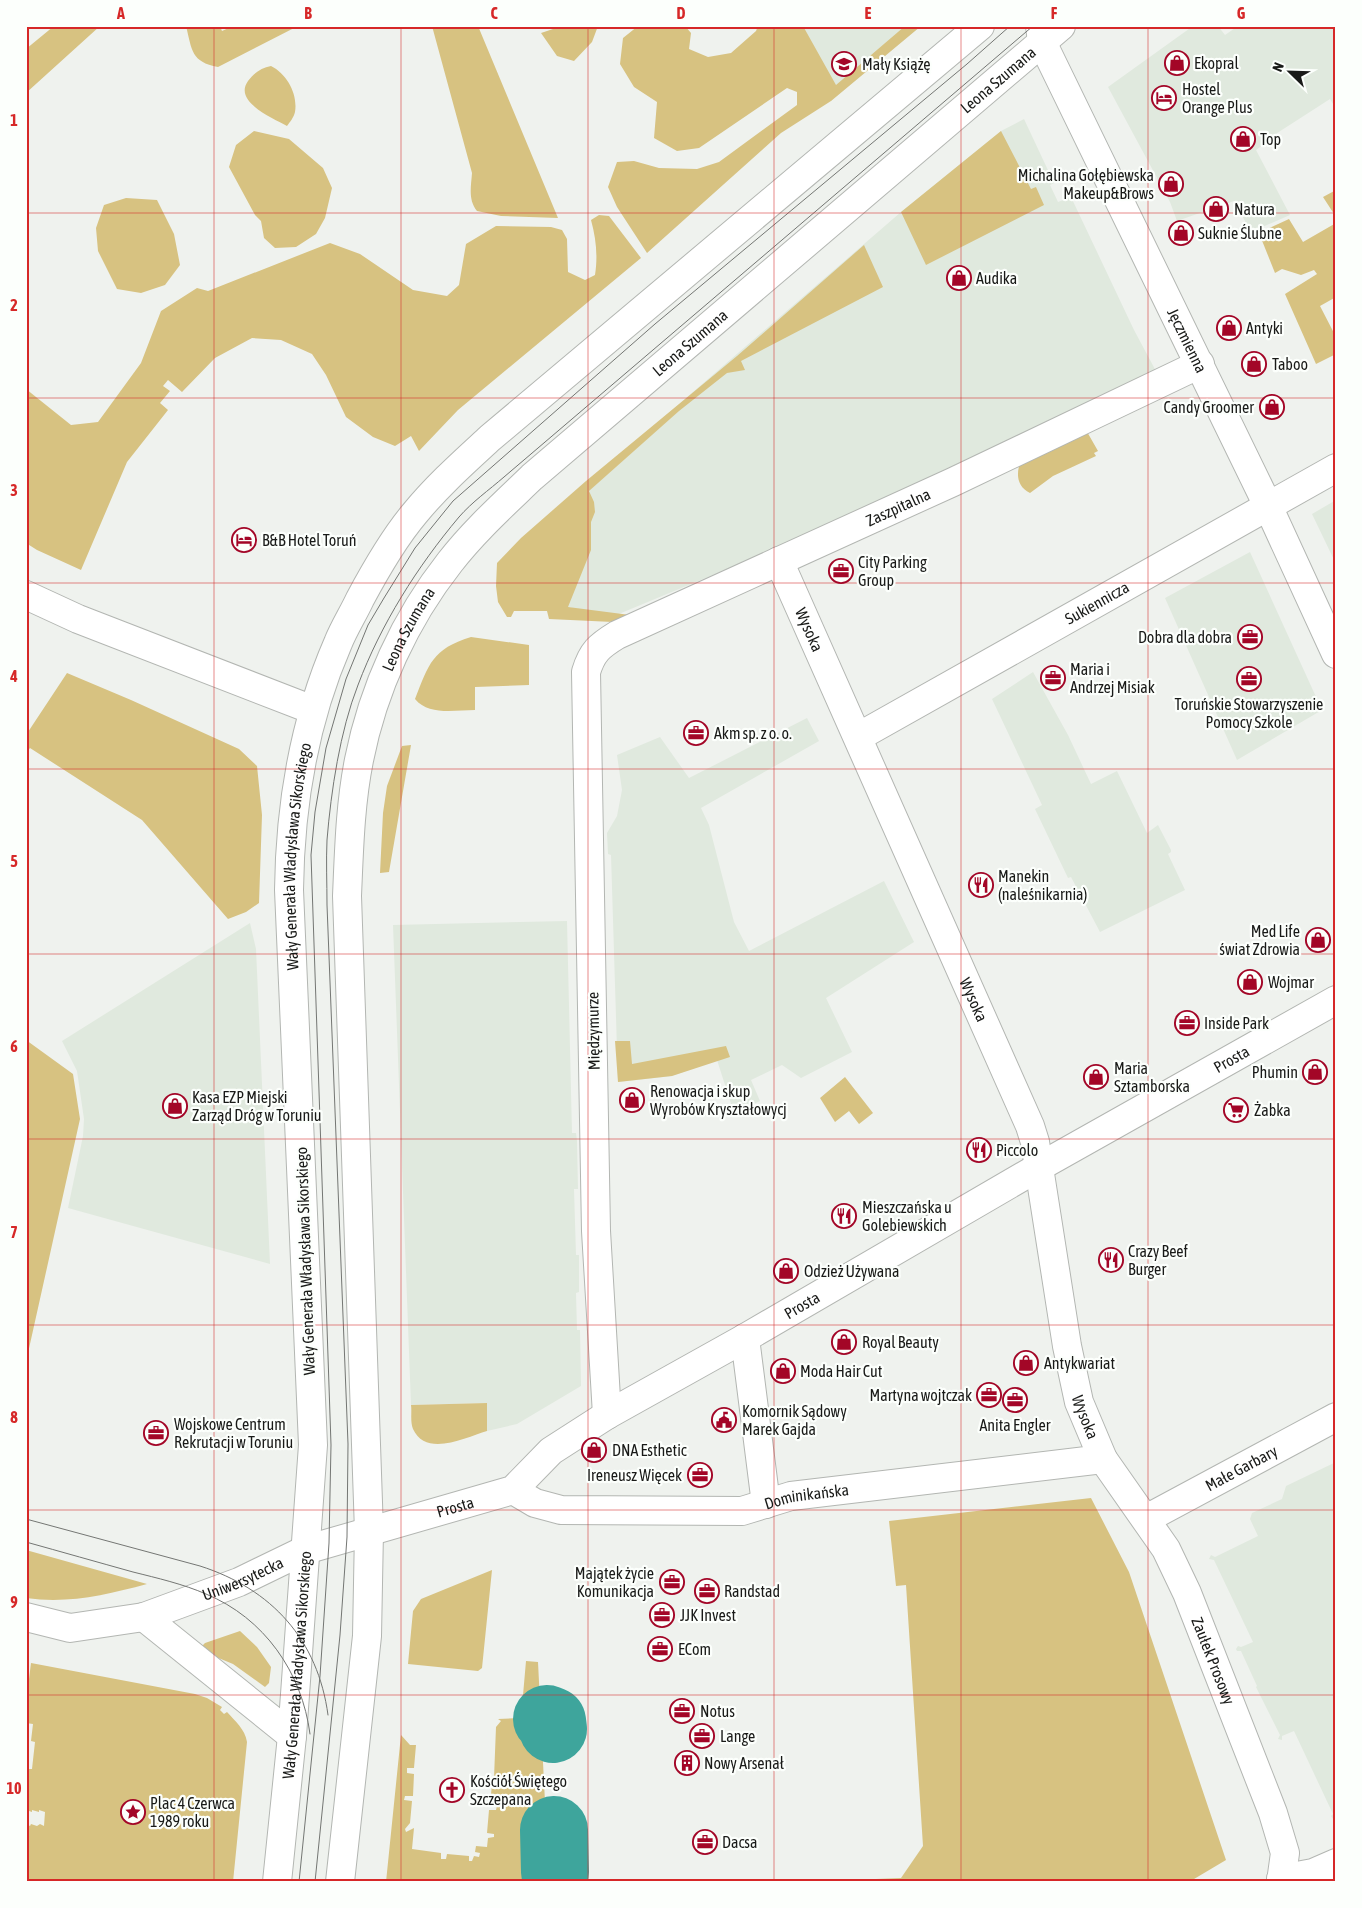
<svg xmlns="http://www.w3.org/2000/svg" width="1362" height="1908" font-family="'Asap Condensed',sans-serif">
	<rect width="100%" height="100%" fill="#eff2ee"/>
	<path fill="#e0e9de" d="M796 26H921L831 101Z
		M1193 26H1218L1225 35 1238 26H1336V109L1330 99 1271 137V139L1256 150 1290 215 1251 232 1234 201 1177 221 1170 202 1108 87Z
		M1024 119 1054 183 1050 185 1058 202 1071 197 1134 330 1157 373 756 557 614 616 568 607 522 540 901 212 1001 131Z
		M1336 500V564L1312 514Z
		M1250 552 1322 710 1237 760 1165 598Z
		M1033 672 1068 735 1091 784 1117 771 1147 833 1158 825 1171 850V852L1168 854 1185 890 1100 932 1071 877 1068 878 1035 809 1042 805 992 699Z
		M807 718 819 741 701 808 709 825 734 922 749 951 884 881 914 942 826 998 852 1052 801 1078 782 1065 751 1080 760 1101 745 1108 734 1113 717 1060 672 1076 618 1082 611 855 608 854 607 833 617 816 622 790 617 755 660 737 689 778Z
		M567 921 572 1133H576L577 1141 578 1189H574L576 1255H579V1292L576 1293 577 1330H580L581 1386 517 1424 487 1431V1403L411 1405 393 925Z
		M250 923 256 949 270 1264 68 1208 83 1136 84 1119 77 1071 62 1041Z
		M1336 1462V1819H1333L1331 1816 1333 1814 1294 1731 1282 1736V1740L1278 1739 1280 1735 1256 1687 1257 1686 1241 1651H1237L1236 1649 1238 1646 1241 1647 1253 1642 1214 1560 1209 1559 1211 1555 1215 1557 1258 1536 1250 1519 1252 1513 1282 1499 1286 1486Z"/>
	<path fill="#d7c281" d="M54 26H100L26 93V49Z
		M186 26H220L222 31 233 26H298L218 67C191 62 192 50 186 26Z
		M432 26H478L558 218 501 216 477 211C468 200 471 187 472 173Z
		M562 26H598L592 42 574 61 557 56 541 33Z
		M638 26 660 28 685 26 691 33 689 49 708 57 731 53 756 31 758 26H803L836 85 905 26H921L831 101 781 133 647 253 617 207 608 187 617 162 634 161 659 168 697 169 719 162 797 105V92L787 88 699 148 677 151 654 138 657 102 634 87 620 64 623 38Z
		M271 66C287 74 298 94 295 112 294 117 290 122 287 126 273 118 233 102 248 81 254 73 261 68 271 66Z
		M254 131 289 139 323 168 332 188 325 218 316 234 296 247 275 248 264 238 261 221 255 215 229 167 236 145Z
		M1001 131 1031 189 1036 187 1044 205 926 265 901 212Z
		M1336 190V217L1323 197Z
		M126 198 157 200 174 234 180 265 165 285 141 293 117 289 98 251 96 228 104 205Z
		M599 215 609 216 641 258 458 410 419 451 411 436 395 446 373 437 346 417 326 375 312 354 281 340 252 338 215 358 182 392 168 380 163 386 170 391 160 403 168 410 127 462 81 570 37 550 26 543V389L71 425 98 422 141 363 161 311 197 288 208 291 330 243 360 254 413 290 447 296 459 285 466 244 496 226 551 227 562 230 567 239 568 272 585 280 595 275C598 256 596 238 591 220Z
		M1289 219 1303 242 1336 223V297L1320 306 1336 337V354L1316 364 1285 294 1317 274 1314 270 1301 275 1282 269 1275 273 1259 233Z
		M864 245 883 287 741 361 745 370 727 373 679 411 589 491 594 502 595 512 591 522V550L568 607 630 615 613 622 549 619 547 611H514L511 617H507L498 602 496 586 497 563 521 538 586 481 737 356Z
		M1086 430 1098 451 1094 453 1096 456 1053 476 1030 493C1016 486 1016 473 1021 460Z
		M471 637 529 645V685L475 687V710C455 710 429 716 415 699 429 664 432 649 471 637Z
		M67 673 131 700 239 749 257 766 262 815 259 903 246 912 228 919 142 820 30 748 26 753V735Z
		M411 745 389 872 380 873 383 813 387 786 402 746Z
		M26 1040 73 1074 80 1119 26 1362Z
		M615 1041H630L632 1064 726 1046 730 1057 672 1076 618 1082Z
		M845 1077 873 1113 859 1124 849 1111 835 1122 820 1098Z
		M487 1403V1431C467 1437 426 1458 413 1429 410 1422 412 1412 411 1405Z
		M1091 1498 1129 1572 1226 1860 1189 1882H800L901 1878 923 1846 906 1585 896 1586 889 1521Z
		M26 1550 147 1584C106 1595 68 1604 26 1598Z
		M492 1570 482 1668 478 1671 408 1664 413 1611 421 1599Z
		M240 1631 257 1647 271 1667 269 1683 265 1687 233 1664 204 1652 201 1649 202 1646 205 1643Z
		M526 1661 538 1662 549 1882H386L401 1735 410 1745H416L414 1768H407V1773L414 1774 413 1796H405L404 1800 412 1801 410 1823 405 1829 406 1832 414 1828 412 1849 441 1853V1859H446L447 1854 469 1856V1861H472L474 1856 479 1857 480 1853 475 1852 476 1846 487 1847 488 1838 494 1837V1834L487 1833 489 1810H496L497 1806 490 1805 492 1784H500V1779L494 1778 496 1727 501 1721 498 1719 521 1718Z
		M31 1663 195 1694 207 1698 222 1707 220 1710 224 1714 227 1712C235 1721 245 1729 247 1742L233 1882H26V1824L30 1826 31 1824 37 1826 40 1824 44 1826 45 1812 39 1810V1812L32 1810V1812L26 1810 28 1769H32L35 1742 31 1741 33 1724 26 1723V1703Z"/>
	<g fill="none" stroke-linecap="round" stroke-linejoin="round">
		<path stroke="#3ea59c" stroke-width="68" d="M547 1719 552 1721 553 1729
			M554 1830 555 1872"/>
		<defs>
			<g id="street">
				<path id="s1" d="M1040 26 1042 42 1268 506 1336 654"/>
				<path id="s2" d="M779 561 1030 1126 1035 1142 1067 1346 1079 1402 1103 1459 1166 1549 1187 1593 1273 1813 1285 1853 1281 1882"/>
				<path d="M26 595 78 619 313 710"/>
				<path id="s3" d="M858 737 1336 468"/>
				<path d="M745 1338 766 1504"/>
				<path id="s4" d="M607 1415 596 1231 586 672C592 652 599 646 617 635L953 482 1200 364"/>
				<path id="s5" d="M513 1490 535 1503 561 1510 742 1511 791 1496 1103 1459"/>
				<path id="s6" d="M1146 1519 1336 1417"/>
				<path id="s7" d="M26 1617 70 1628 144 1617 239 1582 305 1550 513 1490 551 1451 607 1415 745 1338 1039 1167 1336 1000"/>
				<path d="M144 1617 292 1736"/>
				<path d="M1281 1879 1313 1873 1336 1863"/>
			</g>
			<g id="secondary">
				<path id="s8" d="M277 1882 292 1736 313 1445 289 890C290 806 304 721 338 643 344 628 353 614 360 599 376 569 393 539 415 513 438 485 464 462 490 438L980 26"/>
				<path id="s9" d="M340 1882 367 1636 369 1531 347 896C349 851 350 805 359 760 373 689 405 619 450 562 474 531 504 504 532 477L1061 26"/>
			</g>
		</defs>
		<use href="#street" stroke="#b3b6b2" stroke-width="30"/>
		<use href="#secondary" stroke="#b3b6b2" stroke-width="30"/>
		<use href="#street" stroke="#fff" stroke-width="28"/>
		<use href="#secondary" stroke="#fff" stroke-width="28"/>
		<path stroke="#747673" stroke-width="1" d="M26 1519 200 1566C272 1589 318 1640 328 1715
			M26 1542C62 1552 97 1562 133 1572 157 1578 183 1584 206 1594 264 1618 302 1672 310 1734
			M299 1882 320 1676 329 1543 331 1445 311 855 315 812 326 748 346 679 368 625 384 598 415 548 453 501 655 324 967 64 1010 26
			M315 1882 340 1635 347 1537 348 1444 327 905C327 883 326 861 327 840 331 791 340 731 358 685 381 624 417 567 459 517 472 502 489 490 504 477L1033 26"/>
	</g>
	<path fill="none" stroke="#d62828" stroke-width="1" stroke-opacity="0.55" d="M214 26V1882M401 26V1882M588 26V1882M774 26V1882M961 26V1882M1148 26V1882M26 213H1336M26 398H1336M26 583H1336M26 769H1336M26 954H1336M26 1139H1336M26 1325H1336M26 1510H1336M26 1695H1336"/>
	<defs>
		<symbol id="shop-ring" viewBox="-11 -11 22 22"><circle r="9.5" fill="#fcfffc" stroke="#a30627" stroke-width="1.5"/><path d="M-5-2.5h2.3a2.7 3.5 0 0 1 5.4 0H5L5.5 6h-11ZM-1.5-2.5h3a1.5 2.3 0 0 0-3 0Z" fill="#a30627"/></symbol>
		<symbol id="school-ring" viewBox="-11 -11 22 22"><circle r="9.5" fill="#fcfffc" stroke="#a30627" stroke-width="1.5"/><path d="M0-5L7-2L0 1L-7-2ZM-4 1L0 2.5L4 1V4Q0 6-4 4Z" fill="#a30627"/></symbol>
		<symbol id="hotel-ring" viewBox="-11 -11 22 22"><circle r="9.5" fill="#fcfffc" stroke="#a30627" stroke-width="1.5"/><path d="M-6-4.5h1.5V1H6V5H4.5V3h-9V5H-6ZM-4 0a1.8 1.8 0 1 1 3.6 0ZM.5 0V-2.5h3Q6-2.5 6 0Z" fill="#a30627"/></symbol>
		<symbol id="office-ring" viewBox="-11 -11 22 22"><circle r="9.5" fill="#fcfffc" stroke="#a30627" stroke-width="1.5"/><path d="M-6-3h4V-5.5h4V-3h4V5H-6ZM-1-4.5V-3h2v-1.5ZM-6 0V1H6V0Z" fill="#a30627"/></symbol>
		<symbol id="restaurant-ring" viewBox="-11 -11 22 22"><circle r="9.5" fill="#fcfffc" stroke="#a30627" stroke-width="1.5"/><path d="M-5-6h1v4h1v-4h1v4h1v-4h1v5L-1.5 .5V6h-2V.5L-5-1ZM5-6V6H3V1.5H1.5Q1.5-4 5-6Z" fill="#a30627"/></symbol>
		<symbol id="supermarket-ring" viewBox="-11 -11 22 22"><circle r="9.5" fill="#fcfffc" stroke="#a30627" stroke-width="1.5"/><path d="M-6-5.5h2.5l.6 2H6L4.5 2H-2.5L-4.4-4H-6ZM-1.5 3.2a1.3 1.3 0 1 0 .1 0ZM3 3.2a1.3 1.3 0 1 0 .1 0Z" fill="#a30627"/></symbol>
		<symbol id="civic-ring" viewBox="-11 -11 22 22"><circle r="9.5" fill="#fcfffc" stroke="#a30627" stroke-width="1.5"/><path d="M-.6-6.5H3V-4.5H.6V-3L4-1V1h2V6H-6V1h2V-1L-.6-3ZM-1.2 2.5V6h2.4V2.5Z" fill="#a30627"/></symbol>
		<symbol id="building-ring" viewBox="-11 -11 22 22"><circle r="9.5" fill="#fcfffc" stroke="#a30627" stroke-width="1.5"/><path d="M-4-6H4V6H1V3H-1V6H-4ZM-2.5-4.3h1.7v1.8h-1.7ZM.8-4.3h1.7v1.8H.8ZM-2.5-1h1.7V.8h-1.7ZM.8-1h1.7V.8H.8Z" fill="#a30627"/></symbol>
		<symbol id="church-ring" viewBox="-11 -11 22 22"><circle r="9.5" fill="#fcfffc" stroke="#a30627" stroke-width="1.5"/><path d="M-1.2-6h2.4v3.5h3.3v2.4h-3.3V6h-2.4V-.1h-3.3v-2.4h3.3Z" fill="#a30627"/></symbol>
		<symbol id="sight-ring" viewBox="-11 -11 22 22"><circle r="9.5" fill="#fcfffc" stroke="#a30627" stroke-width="1.5"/><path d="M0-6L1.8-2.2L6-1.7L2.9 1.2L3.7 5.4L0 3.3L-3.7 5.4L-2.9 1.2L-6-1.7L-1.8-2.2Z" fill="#a30627"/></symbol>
	</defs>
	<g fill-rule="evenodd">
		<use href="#shop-ring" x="1163" y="49" width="28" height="28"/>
		<use href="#school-ring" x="830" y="50" width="28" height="28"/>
		<use href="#hotel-ring" x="1150" y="84" width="28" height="28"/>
		<use href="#shop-ring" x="1229" y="125" width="28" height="28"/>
		<use href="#shop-ring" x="1157" y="170" width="28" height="28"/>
		<use href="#shop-ring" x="1202" y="195" width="28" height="28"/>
		<use href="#shop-ring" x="1167" y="219" width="28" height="28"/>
		<use href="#shop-ring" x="945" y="264" width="28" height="28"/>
		<use href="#shop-ring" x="1215" y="314" width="28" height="28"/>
		<use href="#shop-ring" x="1240" y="350" width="28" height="28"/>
		<use href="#shop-ring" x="1258" y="393" width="28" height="28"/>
		<use href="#hotel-ring" x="230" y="526" width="28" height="28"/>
		<use href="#office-ring" x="827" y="557" width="28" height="28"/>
		<use href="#office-ring" x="1236" y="623" width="28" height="28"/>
		<use href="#office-ring" x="1039" y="664" width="28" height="28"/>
		<use href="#office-ring" x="1235" y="665" width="28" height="28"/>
		<use href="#office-ring" x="682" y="719" width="28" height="28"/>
		<use href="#restaurant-ring" x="967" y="871" width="28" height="28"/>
		<use href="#shop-ring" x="1304" y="926" width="28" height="28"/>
		<use href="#shop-ring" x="1236" y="968" width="28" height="28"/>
		<use href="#office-ring" x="1173" y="1009" width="28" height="28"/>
		<use href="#shop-ring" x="1301" y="1058" width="28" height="28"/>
		<use href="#shop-ring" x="1082" y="1063" width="28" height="28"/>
		<use href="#shop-ring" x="618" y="1086" width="28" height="28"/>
		<use href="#shop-ring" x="161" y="1092" width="28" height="28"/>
		<use href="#supermarket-ring" x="1222" y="1096" width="28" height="28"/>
		<use href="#restaurant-ring" x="965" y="1136" width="28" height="28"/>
		<use href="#restaurant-ring" x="830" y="1202" width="28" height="28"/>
		<use href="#restaurant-ring" x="1097" y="1246" width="28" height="28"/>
		<use href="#shop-ring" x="772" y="1257" width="28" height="28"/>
		<use href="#shop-ring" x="830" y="1328" width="28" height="28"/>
		<use href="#shop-ring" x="1012" y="1349" width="28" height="28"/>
		<use href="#shop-ring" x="769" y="1357" width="28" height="28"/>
		<use href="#office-ring" x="975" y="1381" width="28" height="28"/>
		<use href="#office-ring" x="1001" y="1386" width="28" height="28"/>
		<use href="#civic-ring" x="710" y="1406" width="28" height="28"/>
		<use href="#office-ring" x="142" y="1419" width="28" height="28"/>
		<use href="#shop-ring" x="580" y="1436" width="28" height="28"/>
		<use href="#office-ring" x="686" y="1461" width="28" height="28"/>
		<use href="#office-ring" x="658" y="1568" width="28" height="28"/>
		<use href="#office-ring" x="693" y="1577" width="28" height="28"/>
		<use href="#office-ring" x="648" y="1601" width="28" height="28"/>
		<use href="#office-ring" x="646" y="1635" width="28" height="28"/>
		<use href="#office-ring" x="668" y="1697" width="28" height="28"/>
		<use href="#office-ring" x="688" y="1722" width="28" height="28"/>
		<use href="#building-ring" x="673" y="1749" width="28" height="28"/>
		<use href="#church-ring" x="438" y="1776" width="28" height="28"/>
		<use href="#sight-ring" x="119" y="1798" width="28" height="28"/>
		<use href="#office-ring" x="691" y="1828" width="28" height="28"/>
	</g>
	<g text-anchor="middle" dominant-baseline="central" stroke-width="4.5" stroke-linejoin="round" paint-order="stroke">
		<g font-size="16" fill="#191a18" stroke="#fcfffc" text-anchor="start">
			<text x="1194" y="63">Ekopral</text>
			<text x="862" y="64">Mały Książę</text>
			<text x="1182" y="89">Hostel<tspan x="1182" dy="18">Orange Plus</tspan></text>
			<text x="1260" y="139">Top</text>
			<text x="1154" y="175" text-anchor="end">Michalina Gołębiewska<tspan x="1154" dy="18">Makeup&amp;Brows</tspan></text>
			<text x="1234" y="209">Natura</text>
			<text x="1198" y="233">Suknie Ślubne</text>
			<text x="976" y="278">Audika</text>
			<text x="1246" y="328">Antyki</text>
			<text x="1272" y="364">Taboo</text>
			<text x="1254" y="407" text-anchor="end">Candy Groomer</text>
			<text x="262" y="540">B&amp;B Hotel Toruń</text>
			<text x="858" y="562">City Parking<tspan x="858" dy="18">Group</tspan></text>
			<text x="1232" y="637" text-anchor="end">Dobra dla dobra</text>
			<text x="1070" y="669">Maria i<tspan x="1070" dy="18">Andrzej Misiak</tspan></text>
			<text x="1249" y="704" text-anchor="middle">Toruńskie Stowarzyszenie<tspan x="1249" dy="18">Pomocy Szkole</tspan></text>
			<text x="714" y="733">Akm sp. z o. o.</text>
			<text x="998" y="876">Manekin<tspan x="998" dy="18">(naleśnikarnia)</tspan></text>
			<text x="1300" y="931" text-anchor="end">Med Life<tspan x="1300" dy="18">świat Zdrowia</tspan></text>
			<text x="1268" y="982">Wojmar</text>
			<text x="1204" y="1023">Inside Park</text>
			<text x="1114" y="1068">Maria<tspan x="1114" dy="18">Sztamborska</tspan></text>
			<text x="1298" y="1072" text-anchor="end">Phumin</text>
			<text x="650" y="1091">Renowacja i skup<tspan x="650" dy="18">Wyrobów Kryształowycj</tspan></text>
			<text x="192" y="1097">Kasa EZP Miejski<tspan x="192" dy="18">Zarząd Dróg w Toruniu</tspan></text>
			<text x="1254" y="1110">Żabka</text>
			<text x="996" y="1150">Piccolo</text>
			<text x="862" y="1207">Mieszczańska u<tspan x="862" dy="18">Golebiewskich</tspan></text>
			<text x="1128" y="1251">Crazy Beef<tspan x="1128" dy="18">Burger</tspan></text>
			<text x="804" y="1271">Odzież Używana</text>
			<text x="862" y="1342">Royal Beauty</text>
			<text x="1044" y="1363">Antykwariat</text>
			<text x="800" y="1371">Moda Hair Cut</text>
			<text x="972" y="1395" text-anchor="end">Martyna wojtczak</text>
			<text x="742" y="1411">Komornik Sądowy<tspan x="742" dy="18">Marek Gajda</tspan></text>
			<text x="174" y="1424">Wojskowe Centrum<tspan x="174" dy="18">Rekrutacji w Toruniu</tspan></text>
			<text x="1015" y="1425" text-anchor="middle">Anita Engler</text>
			<text x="612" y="1450">DNA Esthetic</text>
			<text x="682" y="1475" text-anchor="end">Ireneusz Więcek</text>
			<text x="654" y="1573" text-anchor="end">Majątek życie<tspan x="654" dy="18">Komunikacja</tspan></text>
			<text x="724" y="1591">Randstad</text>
			<text x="680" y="1615">JJK Invest</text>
			<text x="678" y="1649">ECom</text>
			<text x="700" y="1711">Notus</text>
			<text x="720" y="1736">Lange</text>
			<text x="704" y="1763">Nowy Arsenał</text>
			<text x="470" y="1781">Kościół Świętego<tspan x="470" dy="18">Szczepana</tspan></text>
			<text x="150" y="1803">Plac 4 Czerwca<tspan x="150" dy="18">1989 roku</tspan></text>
			<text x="722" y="1842">Dacsa</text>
		</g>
		<g font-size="16" fill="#191a18" stroke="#fcfffc">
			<text stroke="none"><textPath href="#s9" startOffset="2075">Leona Szumana</textPath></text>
			<text stroke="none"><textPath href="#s1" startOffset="348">Jęczmienna</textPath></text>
			<text stroke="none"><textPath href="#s9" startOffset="1670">Leona Szumana</textPath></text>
			<text stroke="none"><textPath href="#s4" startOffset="1102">Zaszpitalna</textPath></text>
			<text stroke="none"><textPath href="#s3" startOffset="274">Sukiennicza</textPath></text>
			<text stroke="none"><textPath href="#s9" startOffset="1265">Leona Szumana</textPath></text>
			<text stroke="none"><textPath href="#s2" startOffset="75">Wysoka</textPath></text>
			<text stroke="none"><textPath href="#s8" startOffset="1028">Wały Generała Władysława Sikorskiego</textPath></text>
			<text stroke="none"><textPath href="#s2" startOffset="480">Wysoka</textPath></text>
			<text transform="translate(593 1031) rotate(-91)">Międzymurze</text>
			<text stroke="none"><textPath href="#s7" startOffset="1351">Prosta</textPath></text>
			<text transform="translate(305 1261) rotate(-92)">Wały Generała Władysława Sikorskiego</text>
			<text stroke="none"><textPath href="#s7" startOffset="856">Prosta</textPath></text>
			<text stroke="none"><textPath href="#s2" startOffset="915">Wysoka</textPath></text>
			<text stroke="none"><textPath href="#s6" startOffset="108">Małe Garbary</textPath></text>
			<text stroke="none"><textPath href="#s5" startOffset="300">Dominikańska</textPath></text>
			<text stroke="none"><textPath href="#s7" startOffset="451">Prosta</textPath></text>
			<text stroke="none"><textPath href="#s7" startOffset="226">Uniwersytecka</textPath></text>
			<text stroke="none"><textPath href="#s2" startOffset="1192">Zaułek Prosowy</textPath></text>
			<text stroke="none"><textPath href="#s8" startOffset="218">Wały Generała Władysława Sikorskiego</textPath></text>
		</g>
	</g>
	<rect width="1362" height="1908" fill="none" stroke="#fcfffc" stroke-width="55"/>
	<g transform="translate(1290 72) rotate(293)" stroke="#fcfffc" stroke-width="4" paint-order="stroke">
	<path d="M0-4L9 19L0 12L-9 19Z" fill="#191a18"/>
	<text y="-8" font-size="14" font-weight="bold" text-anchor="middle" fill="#191a18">N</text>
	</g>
	<rect x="28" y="28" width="1306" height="1852" fill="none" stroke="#d62828" stroke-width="2"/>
	<g font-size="16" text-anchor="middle" font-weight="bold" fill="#d62828">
		<text x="121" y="19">A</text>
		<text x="308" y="19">B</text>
		<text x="494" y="19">C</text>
		<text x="681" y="19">D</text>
		<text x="868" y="19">E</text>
		<text x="1054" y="19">F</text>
		<text x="1241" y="19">G</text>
		<text x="14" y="126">1</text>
		<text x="14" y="311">2</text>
		<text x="14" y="496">3</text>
		<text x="14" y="682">4</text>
		<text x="14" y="867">5</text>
		<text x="14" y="1052">6</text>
		<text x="14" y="1238">7</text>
		<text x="14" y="1423">8</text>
		<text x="14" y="1608">9</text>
		<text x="14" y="1794">10</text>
	</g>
</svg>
